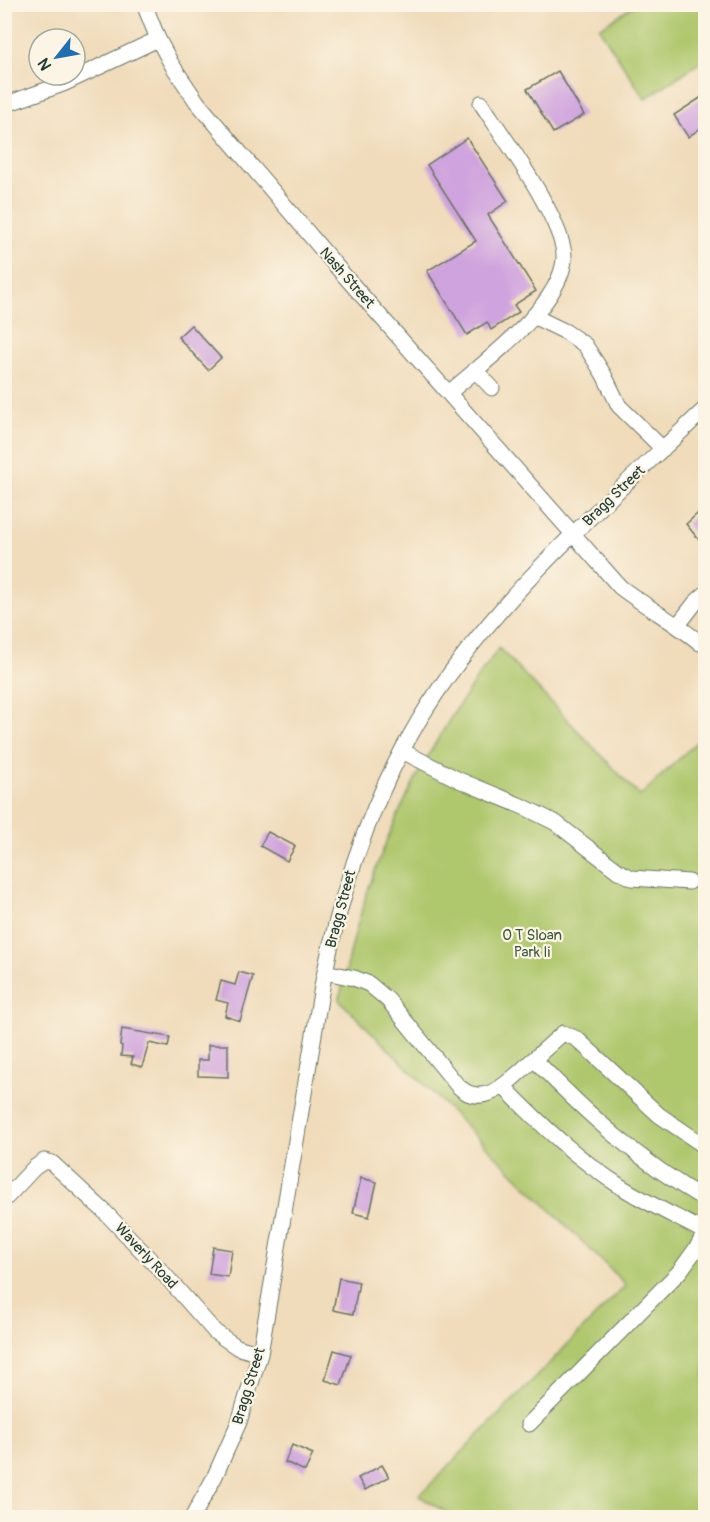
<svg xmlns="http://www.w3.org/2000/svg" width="710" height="1522" font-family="Pangolin,sans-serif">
	<rect width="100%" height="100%" fill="#fcf5e5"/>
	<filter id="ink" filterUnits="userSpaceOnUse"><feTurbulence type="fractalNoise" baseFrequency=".0167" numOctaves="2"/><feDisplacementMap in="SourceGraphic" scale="12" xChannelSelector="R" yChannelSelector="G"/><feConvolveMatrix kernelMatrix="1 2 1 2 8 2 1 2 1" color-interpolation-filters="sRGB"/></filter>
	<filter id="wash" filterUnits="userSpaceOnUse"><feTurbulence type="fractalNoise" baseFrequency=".008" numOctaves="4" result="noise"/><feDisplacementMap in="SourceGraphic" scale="24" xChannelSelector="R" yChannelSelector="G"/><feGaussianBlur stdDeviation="1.35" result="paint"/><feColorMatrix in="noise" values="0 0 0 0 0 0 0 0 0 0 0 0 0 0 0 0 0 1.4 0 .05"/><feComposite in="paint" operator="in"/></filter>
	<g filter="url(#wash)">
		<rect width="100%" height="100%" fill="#f0dbba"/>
		<path fill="#afc76d" stroke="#678250" stroke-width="1.5" d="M635 5H705V59L645 99 599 28Z
			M499 648 640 796 705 734V1517H454L419 1496 626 1285 339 1000C349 959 358 916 373 876 402 794 447 717 499 648Z"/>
		<g id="blocks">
			<path fill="#cfa3de" d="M558 71 584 115 553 133 527 89Z
				M705 95V125L688 137 674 115Z
				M467 138 508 201 488 215 536 291 514 305 519 312 491 330 487 322 467 335 427 271 476 241 427 165Z
				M191 325 221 358 208 370 178 337Z
				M705 507V547L686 524Z
				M268 832 295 846 287 861 260 846Z
				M239 972 253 976 240 1021 225 1016 228 1003 216 1000 221 981 235 985Z
				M122 1029 170 1037 168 1047 149 1043 142 1067 131 1064 133 1057 121 1056 122 1046 120 1045Z
				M208 1045H228V1077L198 1076V1060H208Z
				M361 1178 377 1182 369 1217 353 1213Z
				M213 1247 232 1250 228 1277 209 1274Z
				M339 1278 359 1282 353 1314 333 1310Z
				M334 1350 351 1355 341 1385 325 1380Z
				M292 1445 313 1454 305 1471 285 1462Z
				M382 1465 389 1477 365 1490 358 1478Z"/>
		</g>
	</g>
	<g filter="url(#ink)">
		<use href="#blocks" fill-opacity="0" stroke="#687463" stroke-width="1.5"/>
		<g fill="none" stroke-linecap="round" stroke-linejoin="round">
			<defs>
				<path id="minor" d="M144 4 158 39 172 65 197 102 342 273 620 587C646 607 675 622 700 643
					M4 105 63 84 158 39
					M533 316 566 332 585 345 604 375 619 406 663 449
					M475 370 492 388
					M449 393C484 362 559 308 564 260 567 224 502 135 481 103
					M678 625 695 603 706 593
					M402 751 459 780 526 808 556 823 618 871 632 878 689 882
					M325 972 354 978 369 984 388 1000 457 1085C484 1113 513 1077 534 1059 586 1113 640 1162 706 1200
					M534 1059 563 1033 577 1039 659 1115 706 1147
					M503 1086C540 1124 578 1160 623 1188 649 1204 677 1217 705 1232
					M4 1200 34 1168 44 1161 52 1163 104 1211 164 1274 215 1332 237 1347 260 1354
					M529 1424 680 1271 698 1246 706 1230
					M192 1518 214 1478 239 1422 260 1354 323 981C341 891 370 802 418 722 488 604 606 503 706 408"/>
			</defs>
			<use href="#minor" stroke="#687463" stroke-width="17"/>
			<use href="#minor" stroke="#fff" stroke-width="15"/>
		</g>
	</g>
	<g text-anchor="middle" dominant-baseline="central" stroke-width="4.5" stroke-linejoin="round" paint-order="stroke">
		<g font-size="15" fill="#1f3d34" stroke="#fcf5e5">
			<text transform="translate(347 278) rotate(49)">Nash Street</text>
			<text transform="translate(614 496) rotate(-44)">Bragg Street</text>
			<text transform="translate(341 909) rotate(-75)">Bragg Street</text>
			<text transform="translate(146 1256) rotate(47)">Waverly Road</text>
			<text transform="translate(249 1386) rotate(-73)">Bragg Street</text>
		</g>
		<g font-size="15" fill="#3c593f" stroke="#fcf5e5">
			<text x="532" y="935">O T Sloan<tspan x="532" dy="17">Park Ii</tspan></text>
		</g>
	</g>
	<rect width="710" height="1522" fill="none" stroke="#fcf5e5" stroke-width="24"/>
	<g transform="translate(57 57) rotate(239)"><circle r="28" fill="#fcf5e5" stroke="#a4ab9e" stroke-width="1.5"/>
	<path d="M0-4.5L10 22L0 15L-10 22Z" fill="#1f6fb2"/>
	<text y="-9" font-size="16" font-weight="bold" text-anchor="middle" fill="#1f3d34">N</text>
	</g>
</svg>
